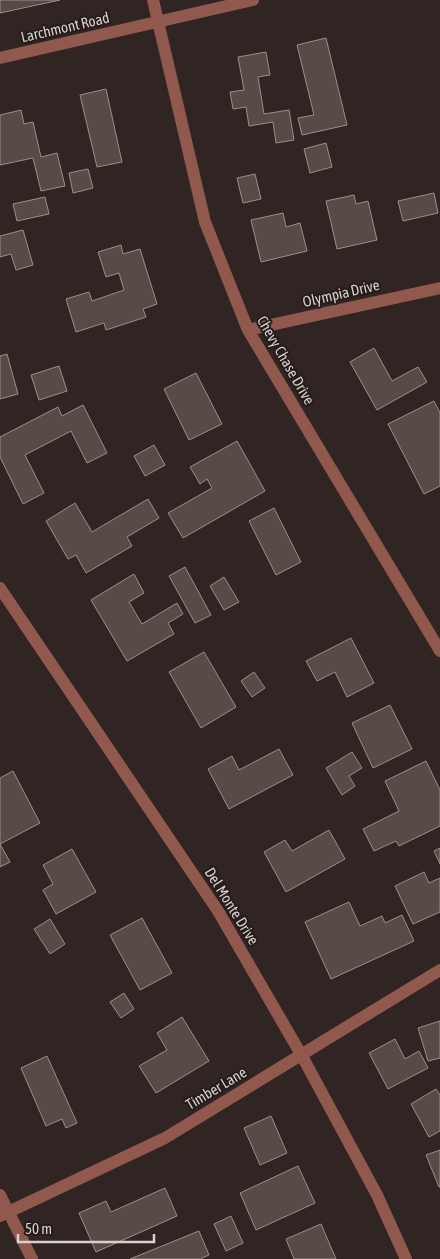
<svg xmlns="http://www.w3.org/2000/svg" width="440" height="1259" font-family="'Asap Condensed',sans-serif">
	<rect width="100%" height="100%" fill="#302523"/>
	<path fill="#574b48" stroke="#9c8e8b" d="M0 0H60L0 13Z
		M326 38 347 125 302 135 298 118 314 115 297 45Z
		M266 52 270 75 258 77 264 114 289 110 294 140 276 143 273 122 249 126 246 107 233 109 230 92 244 90 238 57Z
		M106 89 122 162 97 167 80 95Z
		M21 110 24 124 33 122 41 157 57 153 65 186 41 191 33 158 0 165V115Z
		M326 143 332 167 310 173 304 149Z
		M88 169 93 188 73 193 69 173Z
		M255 174 261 199 243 203 237 178Z
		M434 193 438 213 403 221 398 201Z
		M354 195 356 204 368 201 377 240 337 249 326 201Z
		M45 197 49 214 17 221 13 204Z
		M283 213 286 227 300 223 307 251 261 262 251 220Z
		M23 230 33 265 16 270 11 254 0 257V236Z
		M121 245 123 254 140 249 157 304 143 309 146 317 106 330 104 323 76 332 66 299 89 292 92 301 124 290 119 273 106 277 98 252Z
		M374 348 392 381 418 367 427 382 377 410 350 362Z
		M7 354 18 394 0 399V356Z
		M59 366 67 391 39 400 31 375Z
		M196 373 222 424 189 440 164 389Z
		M434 401 440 413V486L424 494 388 424Z
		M83 405 107 453 87 463 71 431 25 455 44 493 23 504 0 457V437L58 407 62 416Z
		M237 441 265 491 183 538 168 513 212 488 207 479 200 484 190 467Z
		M154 445 165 465 145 476 134 456Z
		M148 499 159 518 127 537 132 546 86 573 76 555 68 559 46 521 75 503 92 532Z
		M274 508 301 562 276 575 249 521Z
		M185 567 211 615 195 623 169 576Z
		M134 574 144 593 129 602 142 624 177 603 183 614 168 623 174 634 127 661 91 600Z
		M224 577 239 602 224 610 210 586Z
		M351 638 374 683 347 697 335 672 317 681 306 661Z
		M204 652 236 707 201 728 169 672Z
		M254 672 265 688 252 697 241 681Z
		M390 705 412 749 373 768 352 723Z
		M279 749 293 775 229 809 208 769 232 756 239 770Z
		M352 752 362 768 349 776 355 786 342 795 326 768Z
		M426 761 440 790V826L399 846 396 841 374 851 363 829 399 811 385 781Z
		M13 771 40 823 0 844 10 862 0 867V778Z
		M329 830 345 859 286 892 264 852 285 840 292 851Z
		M440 848V864L434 851Z
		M72 849 96 892 56 914 43 890 53 884 43 865Z
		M424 872 429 883 440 878V912L413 924 395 886Z
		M349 902 360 926 382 916 385 923 402 915 414 941 331 979 305 922Z
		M142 918 172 973 140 990 110 935Z
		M50 919 65 944 50 954 34 929Z
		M124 993 134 1009 121 1018 110 1002Z
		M182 1017 209 1061 156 1093 139 1066 167 1050 157 1033Z
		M440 1021V1058L428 1061 418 1028Z
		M395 1039 405 1059 419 1051 428 1068 388 1089 369 1053Z
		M47 1056 77 1123 66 1128 62 1119 46 1126 21 1068Z
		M436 1089 440 1095V1131L429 1137 411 1104Z
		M271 1116 287 1153 260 1165 244 1128Z
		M440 1150V1187H439L426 1155Z
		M298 1166 315 1203 256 1230 240 1193Z
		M165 1188 177 1216 96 1252 79 1213 106 1201 111 1212Z
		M231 1216 243 1243 226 1251 214 1224Z
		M321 1224 336 1259H294L286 1239Z
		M199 1231 209 1255 200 1259H130Z"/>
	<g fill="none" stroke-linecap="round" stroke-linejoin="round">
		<path stroke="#91594d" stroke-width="12" d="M153 0 205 222 248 330 440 651
			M0 58 253 0
			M248 330 440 288
			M0 588 218 911 302 1056 377 1195 406 1259
			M0 1195 32 1259
			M0 1216 165 1138 440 970"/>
	</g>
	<g text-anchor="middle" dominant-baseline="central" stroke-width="4" stroke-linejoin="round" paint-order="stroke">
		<g font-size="15" fill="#d8d1cf" stroke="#261c19">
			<text transform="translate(65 27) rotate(-13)">Larchmont Road</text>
			<text transform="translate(341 293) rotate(-13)">Olympia Drive</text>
			<text transform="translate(286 360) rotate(60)">Chevy Chase Drive</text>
			<text transform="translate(232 906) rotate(58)">Del Monte Drive</text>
			<text transform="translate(216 1088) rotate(-31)">Timber Lane</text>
		</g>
	</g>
	<path d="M18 1234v8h136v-8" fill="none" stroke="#d8d1cf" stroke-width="2.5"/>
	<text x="25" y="1234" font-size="15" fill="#d8d1cf" stroke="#261c19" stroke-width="4" paint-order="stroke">50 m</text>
</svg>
